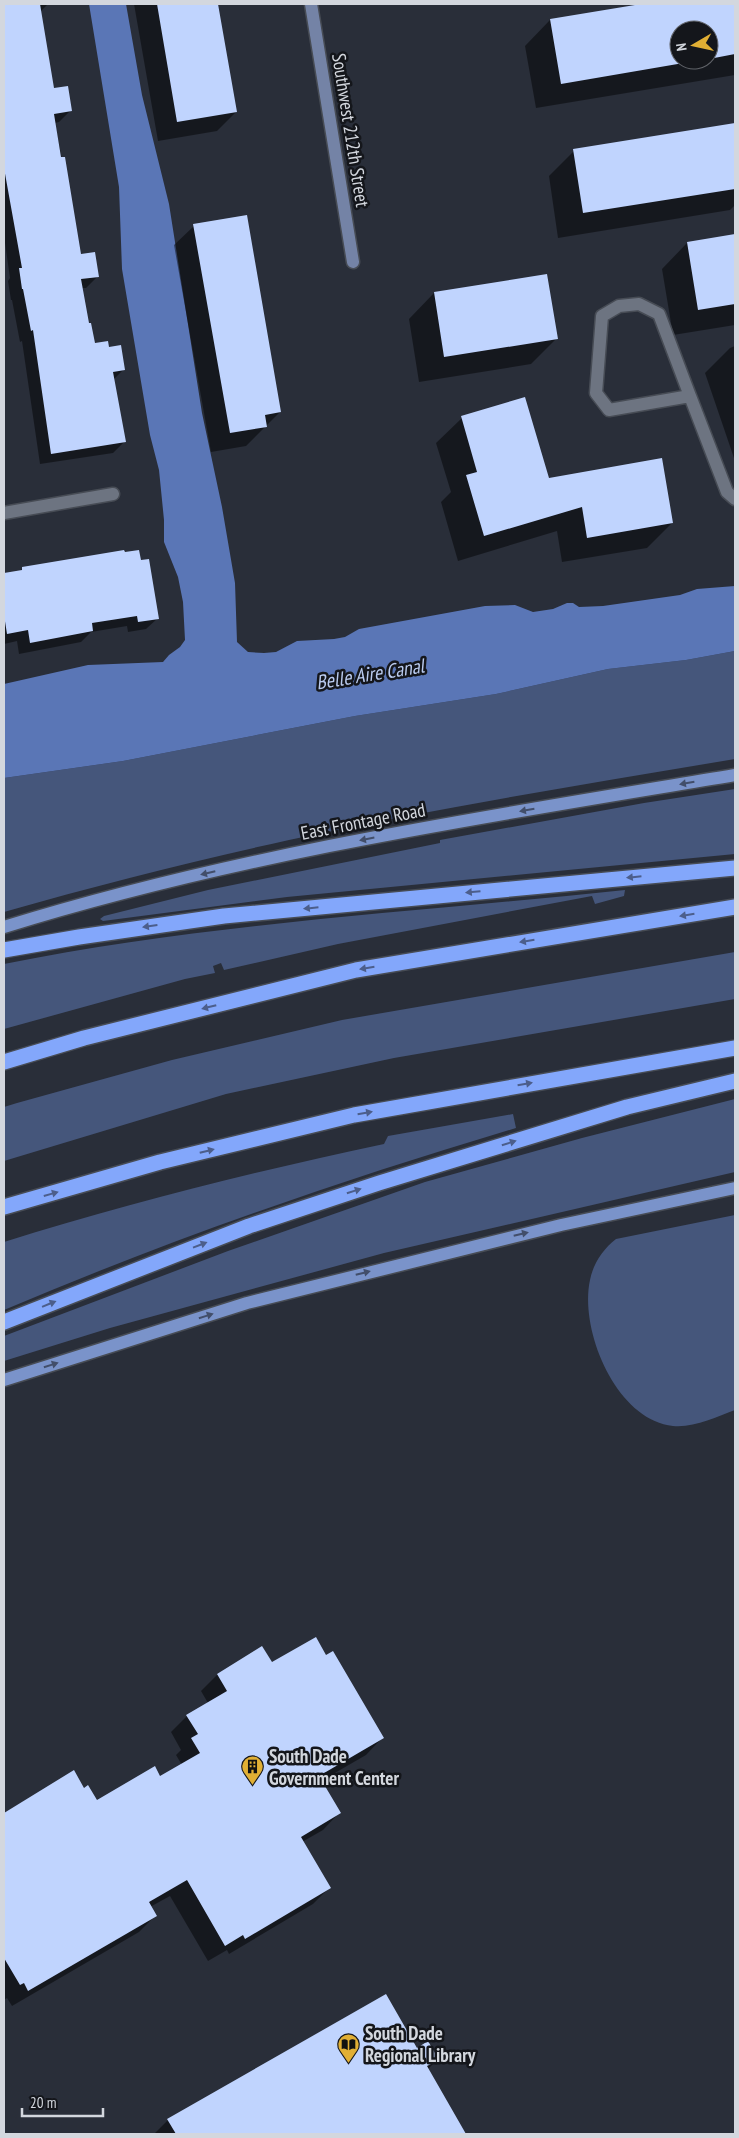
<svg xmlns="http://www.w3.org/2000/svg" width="739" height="2138" font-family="'PT Sans Narrow',sans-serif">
	<rect width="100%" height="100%" fill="#292e39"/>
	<path fill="#45567b" d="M735 651V759C586 784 437 808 289 840 194 861 98 885 4 912V778L123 761 355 716 496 694 608 669 686 660Z
		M735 789V854L287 897 103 921 100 919 104 916 208 890 440 843V840L644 803Z
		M625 890 624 896 595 904 592 896 338 944 224 970 221 963 213 966 215 973 185 979 4 1029V964C209 923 418 912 625 890Z
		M735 952V999L394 1058 226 1094 4 1161V1107L17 1103 172 1060 342 1020Z
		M735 1099V1172L384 1253 110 1328 4 1361V1336L228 1251 425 1182 582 1138Z
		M513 1114 516 1128C342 1180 171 1239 4 1310V1242C129 1203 256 1171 384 1144L388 1136Z
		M735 1215V1410C716 1417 694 1428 673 1426 616 1420 579 1330 590 1280 593 1264 603 1249 616 1239Z"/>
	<path fill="#5a76b6" d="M89 4H126L142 95 169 204 202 413 222 507 235 583 237 642 248 652 264 653 276 652 297 641 334 639 345 637 359 629 485 606 515 605 533 612 553 609 567 603H573L579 607 603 606 680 595 697 589 735 586V651L686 660 608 669 496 694 355 716 123 761 4 778V684L88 665 163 662 169 655 180 647 185 640 183 602 178 577 164 542V520L159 470 150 435 122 269 119 187Z"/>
	<path fill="#0007" fill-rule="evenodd" d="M4 4H48L40 12 52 90 71 110 59 122 55 123 80 255 98 276 86 288H82L88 325 94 344 108 348 123 370 113 380 125 441 113 453 40 464 22 341 20 342 12 300H11L8 281 10 278 4 236Z
		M134 4H217L236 112 217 131 158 141Z
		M649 4H735V75L536 108 525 46 550 20ZM679 30H709V60H679Z
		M735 125V205L730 210 558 238 549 176 574 151Z
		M194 226 280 412 246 446 211 452 174 245Z
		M735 236V325L673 335 662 269 687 243Z
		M546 276 556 339 531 364 419 382 409 319 434 293Z
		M735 346V461L705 373 730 348Z
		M462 418 548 479 672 523 647 548 562 562 557 531 458 561 441 502 451 492 436 443Z
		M22 569 158 618 146 629 128 632 127 626 91 632 81 642 19 654 17 641 4 644V574L20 572Z
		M325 1656 382 1738 366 1755 321 1781 339 1813 323 1830 302 1842 329 1888 313 1904 229 1954 227 1950 208 1961 170 1896 150 1907 155 1916 139 1932 12 2006 7 1998 4 2000V1813L74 1772 84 1790 96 1802 160 1778 182 1765 176 1755 181 1750 171 1732 187 1716 208 1703 201 1691 217 1675Z
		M417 2049 437 2060 428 2069 464 2134H154L168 2120Z"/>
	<path fill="#c0d4fe" d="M4 4H40L54 88 68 86 72 111 54 114 61 157H65L81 254 95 252 99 277 81 279 89 323H91L95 343 108 341 109 347 121 345 125 370 113 372 126 442 51 454 33 330 31 331 23 289H22L19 268H22L4 168Z
		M157 4H218L237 112 177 122Z
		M641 4H735V54L709 59V30H679V60H701L561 84 550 19Z
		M735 123V189L583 213 573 149Z
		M247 215 281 412 265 415 267 427 230 433 193 224Z
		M735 234V304L698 310 687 242Z
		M547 274 558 339 444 357 434 292Z
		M525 397 549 478 662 458 673 523 587 538 582 507 484 536 466 475 477 472 461 416Z
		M124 550 125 552 139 550 141 560 149 559 159 619 138 622 137 616 92 623 93 631 30 643 28 630 7 634 4 615V573L22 570V567Z
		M316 1637 326 1655 333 1651 384 1738 319 1776 341 1813 301 1837 331 1888 245 1939 243 1935 225 1946 187 1880 149 1902 157 1916 28 1991 24 1983 20 1985 4 1958V1813L74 1770 84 1788 88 1785 97 1800 155 1766 160 1776 200 1753 191 1738 198 1734 186 1715 227 1691 217 1674 262 1646 272 1662Z
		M386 1994 417 2048 428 2041 439 2060 427 2066 466 2134H176L167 2119Z"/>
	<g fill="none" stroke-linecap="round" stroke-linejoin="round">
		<defs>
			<path id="street" d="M639 304 659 314 690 396 609 410 596 393 602 316 619 306Z
				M690 396 727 492 735 499
				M4 513 113 494"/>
			<path id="secondary" d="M311 4 353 262"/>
			<path id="primary" d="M4 927C242 853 490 816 735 775
				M4 1380 247 1303 561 1225 735 1188"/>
			<path id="highway" d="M4 950 79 937 224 916 735 868
				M4 1062 84 1038 356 970 735 907
				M4 1207 160 1162 354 1115 735 1048
				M4 1322 249 1226 379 1183 627 1107 735 1081"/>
		</defs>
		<use href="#street" stroke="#474c55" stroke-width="15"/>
		<use href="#secondary" stroke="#474c55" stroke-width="15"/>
		<use href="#primary" stroke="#474c55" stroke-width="15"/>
		<use href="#highway" stroke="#474c55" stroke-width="18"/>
		<use href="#street" stroke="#6d7481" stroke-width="12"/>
		<use href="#secondary" stroke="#7483a6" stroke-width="12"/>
		<use href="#primary" stroke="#7a93ca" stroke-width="12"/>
		<use href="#highway" stroke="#83a7fb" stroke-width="15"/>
	</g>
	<defs><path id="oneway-solid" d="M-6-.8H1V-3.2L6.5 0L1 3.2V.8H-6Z" transform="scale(1.25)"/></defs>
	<g fill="#424e6a">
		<use href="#oneway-solid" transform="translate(687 783) rotate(170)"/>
		<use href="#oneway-solid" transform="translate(527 810) rotate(170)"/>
		<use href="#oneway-solid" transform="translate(367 839) rotate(169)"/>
		<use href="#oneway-solid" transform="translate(208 873) rotate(167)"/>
		<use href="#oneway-solid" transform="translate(521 1234) rotate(-13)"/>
		<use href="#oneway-solid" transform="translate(363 1273) rotate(-14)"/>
		<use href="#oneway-solid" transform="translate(206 1316) rotate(-18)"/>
		<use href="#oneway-solid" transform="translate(51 1365) rotate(-18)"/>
	</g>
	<g fill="#4c5e8b">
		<use href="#oneway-solid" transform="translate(634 877) rotate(174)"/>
		<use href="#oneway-solid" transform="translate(473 892) rotate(175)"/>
		<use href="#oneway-solid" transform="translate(311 908) rotate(174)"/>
		<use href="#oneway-solid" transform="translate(687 915) rotate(171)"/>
		<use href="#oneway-solid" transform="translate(150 926) rotate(172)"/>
		<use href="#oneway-solid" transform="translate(527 941) rotate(171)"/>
		<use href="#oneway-solid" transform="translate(367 968) rotate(171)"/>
		<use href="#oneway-solid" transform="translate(209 1007) rotate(166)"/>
		<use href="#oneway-solid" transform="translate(525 1084) rotate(-10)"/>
		<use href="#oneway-solid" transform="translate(365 1113) rotate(-10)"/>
		<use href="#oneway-solid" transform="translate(509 1143) rotate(-17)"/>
		<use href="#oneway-solid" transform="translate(207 1151) rotate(-14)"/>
		<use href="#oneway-solid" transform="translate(354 1191) rotate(-18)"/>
		<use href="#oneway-solid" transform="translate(51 1194) rotate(-16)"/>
		<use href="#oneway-solid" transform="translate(200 1245) rotate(-21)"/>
		<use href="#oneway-solid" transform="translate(49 1304) rotate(-22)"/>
	</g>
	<defs>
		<symbol id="building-pin" viewBox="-11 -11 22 30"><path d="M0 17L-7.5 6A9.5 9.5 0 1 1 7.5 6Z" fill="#e1af34" stroke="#14161b"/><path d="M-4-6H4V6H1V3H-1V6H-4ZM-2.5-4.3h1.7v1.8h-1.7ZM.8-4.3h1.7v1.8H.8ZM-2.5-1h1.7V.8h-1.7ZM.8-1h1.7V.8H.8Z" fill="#111"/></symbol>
		<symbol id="library-pin" viewBox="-11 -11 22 30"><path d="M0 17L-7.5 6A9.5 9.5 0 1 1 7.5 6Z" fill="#e1af34" stroke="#14161b"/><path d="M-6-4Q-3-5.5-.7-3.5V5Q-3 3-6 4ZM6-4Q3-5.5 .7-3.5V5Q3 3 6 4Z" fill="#111"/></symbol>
	</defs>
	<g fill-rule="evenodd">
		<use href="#building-pin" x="240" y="1754" width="25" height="34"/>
		<use href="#library-pin" x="336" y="2032" width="25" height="34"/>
	</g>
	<g text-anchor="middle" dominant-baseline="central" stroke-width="5" stroke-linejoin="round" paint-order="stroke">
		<g font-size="19" fill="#d3d7de" stroke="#14161b">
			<text transform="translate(351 130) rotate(81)">Southwest 212th Street</text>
			<text transform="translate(363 821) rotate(-11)">East Frontage Road</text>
		</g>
		<g font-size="19" font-weight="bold" fill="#d3d7de" stroke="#14161b" text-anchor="start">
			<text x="269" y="1756">South Dade<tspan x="269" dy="22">Government Center</tspan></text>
			<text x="365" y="2033">South Dade<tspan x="365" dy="22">Regional Library</tspan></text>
		</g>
		<g font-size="20" font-style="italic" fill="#bacbef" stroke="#14161b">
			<text transform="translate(370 674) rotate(-9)">Belle Aire Canal</text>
		</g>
	</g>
	<rect width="739" height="2138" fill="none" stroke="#d3d7de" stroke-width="10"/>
	<g transform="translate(694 45) rotate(261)"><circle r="24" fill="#14161b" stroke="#606369"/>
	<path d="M0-4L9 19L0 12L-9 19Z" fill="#e1af34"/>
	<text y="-8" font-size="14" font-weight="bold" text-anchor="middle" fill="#d3d7de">N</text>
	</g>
	<path d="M22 2108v8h81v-8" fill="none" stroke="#d3d7de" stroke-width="2.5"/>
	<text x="30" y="2108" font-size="15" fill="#d3d7de" stroke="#14161b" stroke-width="4" paint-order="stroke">20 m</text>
</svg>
